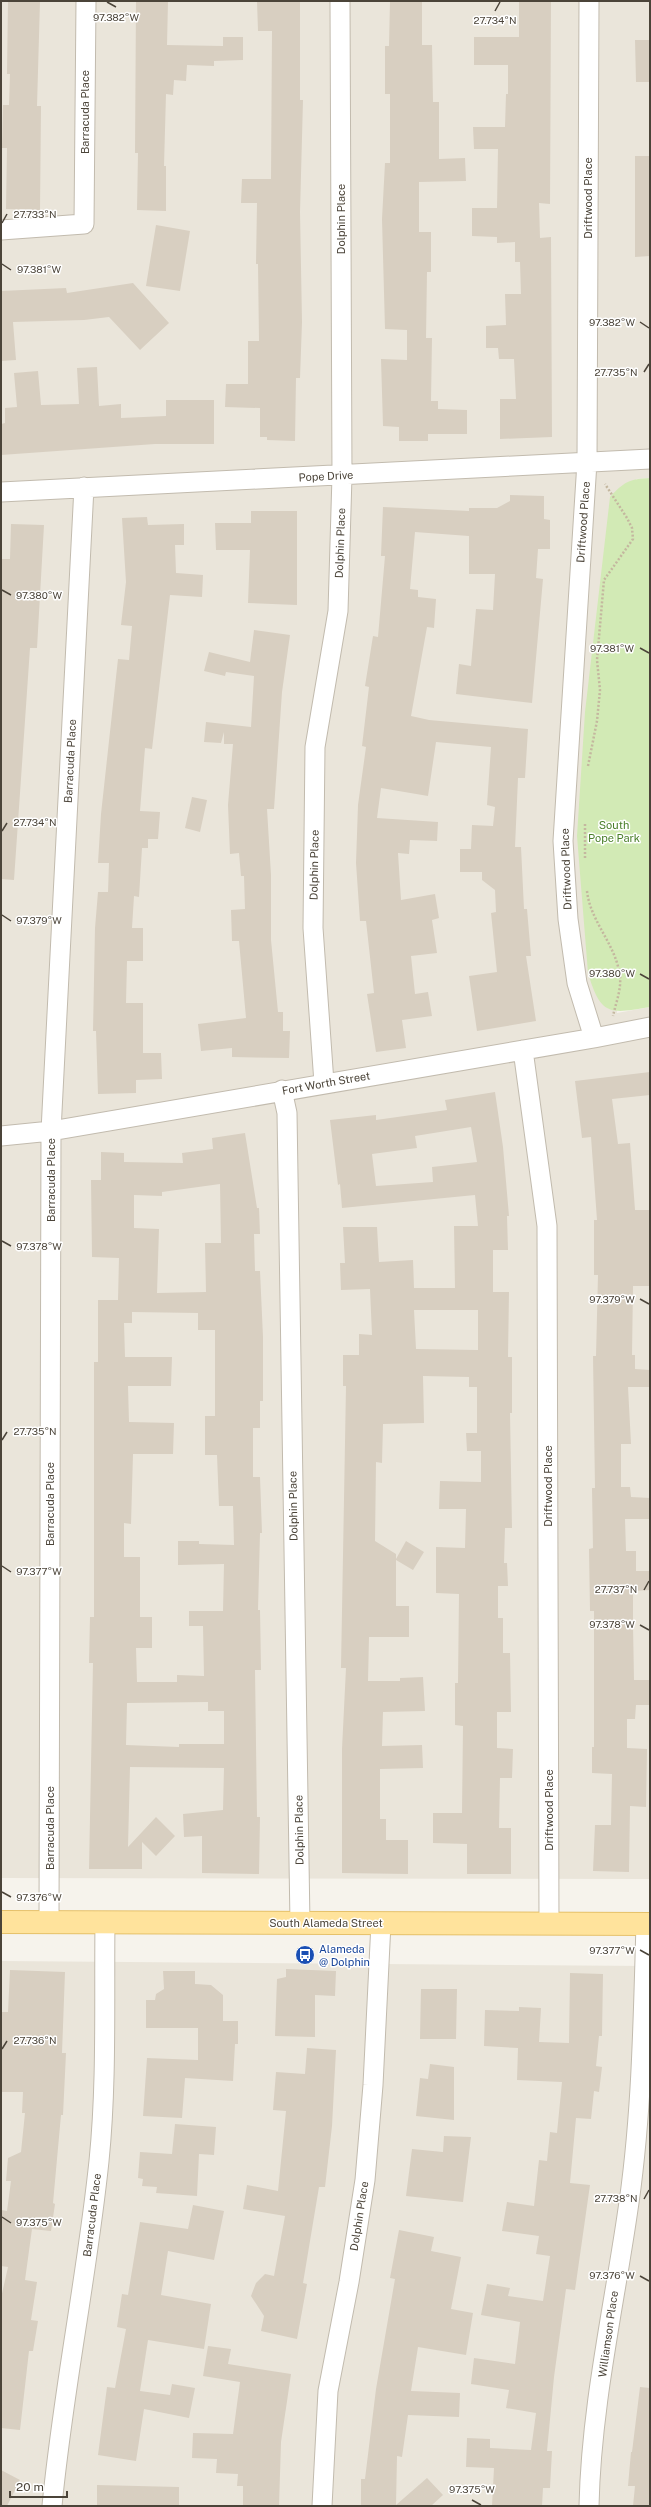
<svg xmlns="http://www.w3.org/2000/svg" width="651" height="2507" font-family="'Public Sans',sans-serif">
	<rect width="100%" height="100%" fill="#f6f3ec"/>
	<path fill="#eae5da" d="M1 1H650V478L636 479 617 1013 650 1007V1879L1 1878Z
		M1 1961 650 1966V2506H1Z"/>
	<path fill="#d2eab5" d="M650 478V1007C609 1014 601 1016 588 973L577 836 585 712 610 497C624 482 629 479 650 478Z"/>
	<path fill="#d8cfc1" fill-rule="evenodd" d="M8 1H40L37 106H41L40 210 6 209 7 148H2L3 105H9L10 74H7Z
		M136 1H168L167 45 223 46V37H243V60L214 61V66L187 65 186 81 174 80 173 95 166 94 164 166H166V211L137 210 138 153H135Z
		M257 1H300V100H303L300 212 302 322 300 378H296L295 441 267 440V437H260V408L225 407 226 384H248V341H259L258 264H256L257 203H241L242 179H271L272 31H258Z
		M390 1H422V45H432L433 102H439V159L465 158 466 181 419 182V232H431V272H427L426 338H432L431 401H438V409L467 410V434H428V441H399V427L383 426 381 359 407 360V330L385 329 382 219 385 163H390V94H385V46H389Z
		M519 1H551L550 204 539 203 540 238 551 237 552 437 500 439V399H516L514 359H499L498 348H486V326L506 325 505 294H521L520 262H515V242L497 243V237L472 236V208H497L498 149H474L473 127H505L506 94H508V65H474V37H519Z
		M635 40H650V82H636Z
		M635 156H650V256L635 257Z
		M156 225 190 231 180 291 146 286Z
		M133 283 169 323 140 350 109 317 84 320 13 322 16 360 1 361V291L66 288 67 293Z
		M97 367 99 406 121 404V418L166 416V400H214V444H155L1 455V424L5 423V408L17 407 14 373 38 371 41 405 79 404 77 368Z
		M510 495 544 496V519L550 520V549H538L536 578 543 579 532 703 456 694 459 664 471 666 476 609 493 610 495 574H469V536L415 532 410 589 418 590V597L436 599 434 628 427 627 411 716 429 720 528 729 525 778H518L515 847H521L524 909H527L531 956H526L536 1021 477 1031 469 976 497 972 491 913 496 912 495 890 482 880V872H460V849H471L472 825 493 826 495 807 487 805 491 747 436 742 428 796 381 788 377 818 438 822 437 841 410 840 409 854 398 853 401 900 435 894 439 918 432 920 437 953 411 956 415 994 428 992 432 1016 402 1020 406 1048 376 1052 367 994 374 993 366 921H360L356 863 358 805 366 747 362 746 369 687 365 686 373 636 378 637 385 556H381L383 507 469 511V508H497L510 501Z
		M251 511H297V605L248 603 250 550H216L215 523H251Z
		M147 517 148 525 184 524V545H175L176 573 203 575 202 597 170 595 152 749 145 748 140 811 160 812 158 839H148V848H142L139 897 134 896 132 928H143V961H127L126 1003H143V1053H161L162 1079 136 1080V1093L98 1094 96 1031H93L95 928 98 892H108L109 863H98L101 814 118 659 129 660 132 626 121 625 126 582 122 518Z
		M11 524 44 525 37 648H30L14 880 1 879V559H10Z
		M254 630 290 635 282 692 274 809H267L271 875V940L278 1012H283V1031H290L289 1058 232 1057V1048L201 1051 198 1024 246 1018 239 941H232L231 910 245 909 244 876H241L239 853 230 854 228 805 233 744H224V732L221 743 204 742 206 722 251 727 254 676 226 672 225 676 204 671 209 652 250 662Z
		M192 797 207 800 200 832 185 828Z
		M650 1072V1095L612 1099 618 1144 630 1143 635 1210H650V1286H633L632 1355H635V1369L650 1370V1387H628L631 1444H621V1487H630L631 1497 650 1498V1519H625L626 1551H636V1571H650V1590L633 1591V1625L634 1680H650V1705H636L635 1719H627V1748L647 1749 646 1807 630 1806 629 1872 593 1871 595 1825H611L612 1774 592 1773V1747H594V1611H590L589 1549 593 1548 592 1488H595L593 1356H596L598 1275H594V1220H597L591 1137 582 1138 575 1081Z
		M495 1092 503 1147 509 1216H507L508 1250H493V1292H509L508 1357H512V1413H510L512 1528H505L504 1563H507L508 1586H498V1618H503V1653H510L511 1712H497V1748L513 1749 512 1778H500L499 1828H511V1874H467V1844L433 1843V1813H462L463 1726 455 1725V1683H458L459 1594 436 1593V1547L465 1548 466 1509H439L440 1481 481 1482V1451H467L466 1433H477V1387H469V1377L423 1376 424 1423 383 1424 382 1463 376 1462 375 1541 396 1554V1559L406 1541 424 1552 413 1570 396 1560V1606H409V1637H369L368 1681H400V1678L423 1677 425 1711 383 1712 382 1746 422 1745 423 1768 380 1769V1819H386V1840H408V1874L342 1873V1749L346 1668H341L346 1386H343V1355H359V1334L372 1335 370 1289 341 1290 340 1263H345L343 1227H377L379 1262 413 1260 414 1288H455L454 1226H478L475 1195 342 1208 340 1184 338 1185 330 1120 376 1115V1120L447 1110 445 1100ZM471 1127 477 1162 432 1167 433 1182 376 1186 372 1154 417 1148 415 1136ZM414 1310H478V1350L416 1349Z
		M245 1133 257 1208H259L260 1234H254L255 1271H260L263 1337V1401H260V1428H253V1477H260L262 1533H260L258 1610H260L261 1670H255L257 1817H260L259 1874 202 1873V1836L184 1837 183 1814 223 1810 224 1768 130 1767 128 1847 156 1817 175 1836 156 1856 142 1842V1869H89L93 1663H89L90 1617H94V1362H98V1300H118L119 1258 92 1257 91 1180H101V1152L124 1153V1162L183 1163 182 1153 213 1149 212 1138ZM220 1184 221 1243H205L206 1292 157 1293 159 1229 134 1228V1195L162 1196V1192ZM132 1312 198 1313V1330H215V1416H205V1455H217L219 1506H233L234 1545 199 1544V1541H178V1565L224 1564 223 1611H189V1626H203L204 1676 177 1675V1682H137L136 1648H152V1617H140V1557H124V1523L131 1524 133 1454H173L174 1423 129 1422 128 1386H171L172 1357H125L124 1323H132ZM208 1702V1711H224V1744H179V1747L126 1745 127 1703Z
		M286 1969 336 1971 335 1996 315 1995V2037L275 2036 277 1979 286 1977Z
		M10 1970 65 1972 62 2053H66L63 2115H61L53 2203 55 2204 51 2231 32 2229 25 2280 37 2282 31 2320 38 2321 33 2351H29L20 2430 1 2428V2298L8 2267 1 2266V2210L7 2211 11 2181H6L8 2158 21 2152 25 2113H22L23 2092H1V2012H8Z
		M163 1971H195V1984L211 1985 223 1995V2021H238V2044H235L233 2081 185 2078 182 2118 143 2116 147 2058 198 2060V2028H146V2000H155L156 1994 164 1989Z
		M570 1973 603 1974 602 2036H599L596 2066 602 2067 599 2092 594 2091 591 2119 576 2118 570 2183 590 2185 575 2290 566 2289 554 2377 547 2451H552L550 2488H543L542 2506H492L494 2468 466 2467 467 2438 490 2439V2448L531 2450 536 2413 506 2408 509 2390 471 2384 474 2358 515 2364 520 2322 481 2315 487 2284 510 2288 508 2296 543 2301 550 2256 536 2254 539 2236 502 2231 507 2202 534 2206 539 2160 547 2161 550 2132 557 2133 562 2082 517 2080 518 2048 484 2046 485 2010 519 2011V2007L541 2008 539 2042 569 2043Z
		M421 1989H457L456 2039H420Z
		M307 2048 336 2050 332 2126 325 2187H319L303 2283 307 2284 297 2339 261 2331 264 2316 251 2296 256 2283 265 2274 274 2276 285 2216 243 2209 247 2185 278 2191 286 2111 273 2110 276 2072 305 2074Z
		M430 2064 454 2067V2120L416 2116 420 2078 428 2079Z
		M175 2124 216 2127 214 2155 199 2154 197 2196 156 2193 157 2187 142 2186 143 2179 138 2178 140 2152 172 2154Z
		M444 2136 471 2137 463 2202 406 2196 412 2149 443 2152Z
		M193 2205 224 2211 214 2260 168 2251 161 2295 211 2304 204 2349 148 2340 140 2391 170 2395 172 2384 195 2388 189 2418 144 2409 136 2461 98 2455 107 2387 115 2388 126 2329 117 2327 122 2294 128 2295 140 2222 188 2229Z
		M399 2230 434 2237 431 2251 461 2257 451 2309 473 2313 466 2355 418 2347 411 2391 460 2393 459 2417 408 2415 402 2457 397 2456 396 2505 427 2478 443 2495 431 2506H361V2479H365L376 2389 395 2279 390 2278Z
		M208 2346 231 2349 228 2364 291 2374 281 2442 279 2506H243V2486H237L238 2474 216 2473 217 2459 192 2458 193 2433 233 2434 240 2382 203 2376Z
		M640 2387 650 2388V2506H633L635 2486H628L631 2452H632Z
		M1 2470 20 2480 7 2506H1Z
		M97 2485 179 2487V2506H97Z"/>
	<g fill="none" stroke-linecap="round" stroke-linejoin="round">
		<defs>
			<path id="minor" d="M589 1 587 462 563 841 568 919 577 983 594 1038
				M1 230 84 224 86 1
				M1 492 650 459
				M523 1050 547 1226 549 1924
				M324 1083 313 928 315 747 338 611 342 476 340 1
				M282 1090 287 1113 300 1923
				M1 1136 51 1131 594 1038 650 1027
				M49 1922 51 1131 84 487
				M52 2506C63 2390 87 2277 99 2161 107 2082 104 2002 105 1922
				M322 2506 328 2391 349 2282 365 2180 373 2085 381 1923
				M589 2506C591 2409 613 2311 627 2216 642 2119 643 2022 646 1924"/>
			<path id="major" d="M1 1922 650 1924"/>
		</defs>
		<use href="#minor" stroke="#c2bbae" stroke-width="21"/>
		<use href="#major" stroke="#e6c16a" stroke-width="24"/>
		<path stroke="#c4b79f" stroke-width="2.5" stroke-dasharray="2 2" stroke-linecap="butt" d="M588 766 597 721 600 690 597 660 604 580 633 539 632 528 627 518 605 484
			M585 858V823
			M587 891C590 920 614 943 619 971 623 986 616 1002 613 1016"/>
		<use href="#minor" stroke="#fff" stroke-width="19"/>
		<use href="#major" stroke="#ffe39c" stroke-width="22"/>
	</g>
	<path fill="none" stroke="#4b4439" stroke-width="1.5" d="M107 2 116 7M495 11 500 2M2 223 7 214M2 264 11 270M640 322 649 328M644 372 649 364M2 590 11 595M640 648 649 653M2 831 7 823M2 915 11 921M640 974 649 979M2 1241 11 1246M640 1299 649 1304M2 1440 7 1432M2 1566 11 1572M644 1590 649 1581M640 1625 649 1630M2 1892 11 1897M640 1950 649 1955M2 2049 7 2041M644 2199 649 2190M2 2217 11 2223M640 2276 649 2281M472 2500 481 2505"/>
	<defs>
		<symbol id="bus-disc" viewBox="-11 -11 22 22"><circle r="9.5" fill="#1a4fb4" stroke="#fff"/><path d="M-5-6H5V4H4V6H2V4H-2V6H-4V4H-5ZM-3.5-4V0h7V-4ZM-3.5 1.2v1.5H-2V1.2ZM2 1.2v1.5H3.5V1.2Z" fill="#fff"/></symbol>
	</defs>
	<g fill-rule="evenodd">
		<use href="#bus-disc" x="294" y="1944" width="22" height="22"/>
	</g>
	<g text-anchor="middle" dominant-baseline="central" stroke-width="3" stroke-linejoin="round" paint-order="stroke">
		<g font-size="11" fill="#4b4439" stroke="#fff">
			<text transform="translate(85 112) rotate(-90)">Barracuda Place</text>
			<text transform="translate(588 198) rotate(-90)">Driftwood Place</text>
			<text transform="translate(341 219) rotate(-90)">Dolphin Place</text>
			<text transform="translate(326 476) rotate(-3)">Pope Drive</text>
			<text transform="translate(583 522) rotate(-86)">Driftwood Place</text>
			<text transform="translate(340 543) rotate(-88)">Dolphin Place</text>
			<text transform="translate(70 761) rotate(-87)">Barracuda Place</text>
			<text transform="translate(314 865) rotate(-89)">Dolphin Place</text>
			<text transform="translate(566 869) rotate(-92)">Driftwood Place</text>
			<text transform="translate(326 1083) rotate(-10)">Fort Worth Street</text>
			<text transform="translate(51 1180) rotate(-90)">Barracuda Place</text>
			<text transform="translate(548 1486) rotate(-90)">Driftwood Place</text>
			<text transform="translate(50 1504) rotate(-90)">Barracuda Place</text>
			<text transform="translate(293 1506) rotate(-91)">Dolphin Place</text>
			<text transform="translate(549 1810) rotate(-90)">Driftwood Place</text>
			<text transform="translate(50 1828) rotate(-90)">Barracuda Place</text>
			<text transform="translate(299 1830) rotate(-91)">Dolphin Place</text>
			<text x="326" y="1923">South Alameda Street</text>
			<text transform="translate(92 2215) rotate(-83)">Barracuda Place</text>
			<text transform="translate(359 2216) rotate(-81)">Dolphin Place</text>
			<text transform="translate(608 2334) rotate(-82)">Williamson Place</text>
		</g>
		<g font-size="11" fill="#4a7f2a" stroke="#fff">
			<text x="614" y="825">South<tspan x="614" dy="13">Pope Park</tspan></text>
		</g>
		<g font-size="11" fill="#164399" stroke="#fff" text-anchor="start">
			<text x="319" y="1949">Alameda<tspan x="319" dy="13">@ Dolphin</tspan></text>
		</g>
	</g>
	<g font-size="10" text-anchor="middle" fill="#4b4439" stroke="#fff" stroke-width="3" stroke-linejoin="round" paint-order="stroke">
		<text x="116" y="21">97.382°W</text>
		<text x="495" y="24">27.734°N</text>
		<text x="35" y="218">27.733°N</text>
		<text x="39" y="273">97.381°W</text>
		<text x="612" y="326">97.382°W</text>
		<text x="616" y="376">27.735°N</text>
		<text x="39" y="599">97.380°W</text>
		<text x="612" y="652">97.381°W</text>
		<text x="35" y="826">27.734°N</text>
		<text x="39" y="924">97.379°W</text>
		<text x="612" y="977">97.380°W</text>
		<text x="39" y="1250">97.378°W</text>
		<text x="612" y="1303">97.379°W</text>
		<text x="35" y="1435">27.735°N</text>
		<text x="39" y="1575">97.377°W</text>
		<text x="616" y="1593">27.737°N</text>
		<text x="612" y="1628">97.378°W</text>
		<text x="39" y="1901">97.376°W</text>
		<text x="612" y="1954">97.377°W</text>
		<text x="35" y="2044">27.736°N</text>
		<text x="616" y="2202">27.738°N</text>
		<text x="39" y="2226">97.375°W</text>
		<text x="612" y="2279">97.376°W</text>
		<text x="472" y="2493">97.375°W</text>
	</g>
	<rect width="651" height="2507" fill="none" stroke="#4b4439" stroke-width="4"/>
	<path d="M10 2491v6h57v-6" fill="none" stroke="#4b4439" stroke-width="2"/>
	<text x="16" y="2491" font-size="12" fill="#4b4439" stroke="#ffffff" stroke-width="3" paint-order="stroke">20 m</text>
</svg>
